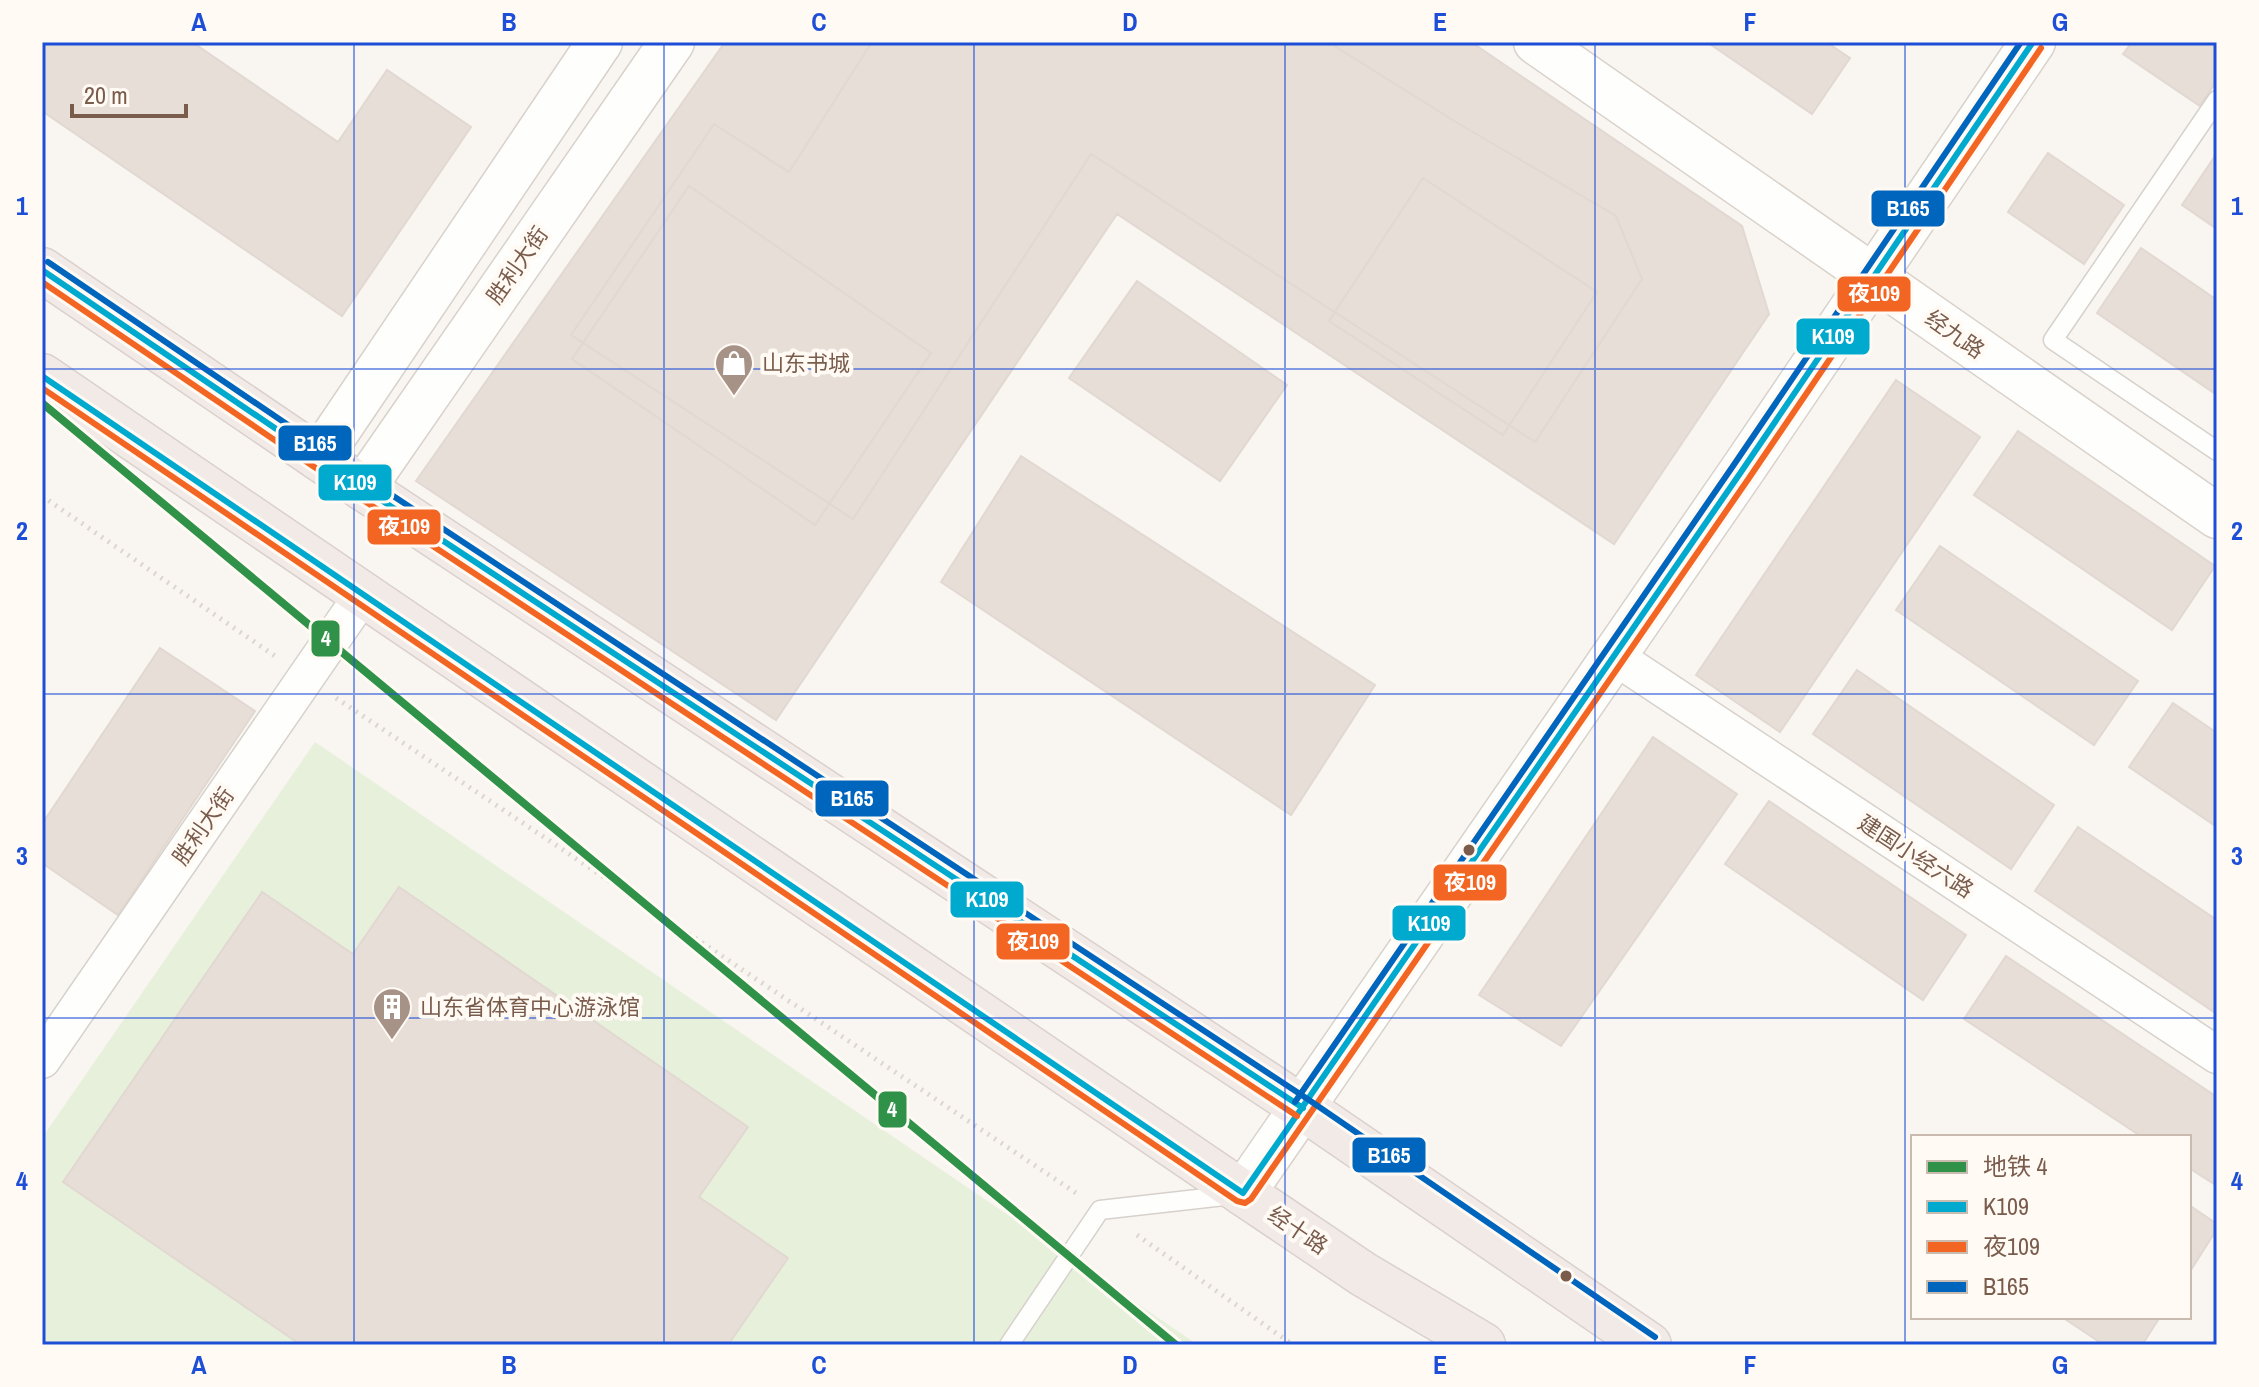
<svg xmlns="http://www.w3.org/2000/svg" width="2259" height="1387" font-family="'Archivo Narrow','Noto Sans SC',sans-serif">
	<rect width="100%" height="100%" fill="#f9f5f0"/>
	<path fill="#e7f0db" d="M315 742 1198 1345H42V1138Z"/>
	<path fill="#e6ded7" stroke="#e2d8d2" stroke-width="2" d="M42 42H192L338 142 387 70 471 127 342 316 42 111Z
		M725 42H1471L1742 226 1769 314 1614 544 1117 214 776 720 416 481Z
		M872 42H1328L1456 122 1616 216 1642 279 1535 442 1091 154 853 519 571 335 714 124 789 172Z
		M1707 42H1826L1850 58 1812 114Z
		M2132 42H2217V80L2200 106 2123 54Z
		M2048 153 2124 205 2084 264 2008 212Z
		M2217 153V229L2182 205Z
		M1423 178 1597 292 1503 435 1329 321Z
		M689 186 931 353 815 525 572 359Z
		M2141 248 2217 300V395L2097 313Z
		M1137 281 1287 385 1220 481 1069 378Z
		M1896 380 1980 437 1780 732 1696 675Z
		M2018 431 2215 566 2172 630 1974 495Z
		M1021 456 1375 685 1291 815 941 582Z
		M1940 546 2138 681 2094 745 1896 610Z
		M160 648 255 711 118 915 42 863V824Z
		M1857 670 2054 805 2011 869 1813 734Z
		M2173 703 2217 733V827L2129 767Z
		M1653 737 1737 794 1561 1046 1479 995Z
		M1769 801 1966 935 1923 1000 1725 864Z
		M2078 827 2217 920V1014L2035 891Z
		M399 887 748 1127 699 1197 788 1258 728 1345H301L63 1182 262 892 353 954Z
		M2006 956 2217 1097V1186L2189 1168V1137H2142L1964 1019Z
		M2189 1205 2217 1224V1229L2189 1273Z
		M2062 1317H2160L2142 1345H2104Z"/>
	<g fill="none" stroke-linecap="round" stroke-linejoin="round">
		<defs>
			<path id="lane" d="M2217 100 2053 340 2217 451
				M1009 1345 1100 1210 1233 1195"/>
			<path id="street" d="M1614 656 2217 1055
				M42 1060 364 593"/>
			<path id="secondary" d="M1536 42 2217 516
				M319 458 600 42
				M363 488 672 42
				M1243 1193 1741 472 2033 42"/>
			<path id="highway" d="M42 270 363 488 1303 1108 1649 1345
				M42 376 1243 1193 1363 1274 1483 1345"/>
		</defs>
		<use href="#lane" stroke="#d7d1cb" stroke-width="21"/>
		<use href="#street" stroke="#d7d1cb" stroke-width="39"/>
		<use href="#secondary" stroke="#d9d2cb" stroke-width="47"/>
		<use href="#highway" stroke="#dad1cc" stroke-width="47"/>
		<path stroke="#dcd5d0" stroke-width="5" stroke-dasharray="2 6" stroke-linecap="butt" d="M42 496 275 656
			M336 698 1079 1195
			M1137 1235 1293 1345"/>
		<use href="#lane" stroke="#fefefd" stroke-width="18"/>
		<use href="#street" stroke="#fefefd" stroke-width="36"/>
		<use href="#secondary" stroke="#fefefd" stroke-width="44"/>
		<use href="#highway" stroke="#f2eae7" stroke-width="44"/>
		<defs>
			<path id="bus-1" d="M42 270 363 488 1303 1108
				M42 376 1243 1193 1741 472 2033 42"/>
			<path id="bus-2" d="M42 282 357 496 1297 1116
				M42 388 1237 1201 1245 1203 1251 1199 1749 478 2041 48"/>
			<path id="bus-3" d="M48 262 369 480 1309 1100 1655 1337
				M1295 1102 1733 466 2021 42"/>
		</defs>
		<use href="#bus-1" stroke="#fffaf3" stroke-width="12"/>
		<use href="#bus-2" stroke="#fffaf3" stroke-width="12"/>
		<use href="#bus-3" stroke="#fffaf3" stroke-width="12"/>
		<use href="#bus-1" stroke="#00a9ce" stroke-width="6"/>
		<use href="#bus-2" stroke="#f26522" stroke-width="6"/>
		<use href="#bus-3" stroke="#0065bd" stroke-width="6"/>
		<defs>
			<path id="metro-1" d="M42 403 1176 1345"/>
		</defs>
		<use href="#metro-1" stroke="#fffaf3" stroke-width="14"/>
		<use href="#metro-1" stroke="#2f9248" stroke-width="8"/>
	</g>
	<path fill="none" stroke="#1d4ed8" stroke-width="2" stroke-opacity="0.55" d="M354 42V1345M664 42V1345M974 42V1345M1285 42V1345M1595 42V1345M1905 42V1345M42 369H2217M42 694H2217M42 1018H2217"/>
	<defs>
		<symbol id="shop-pin" viewBox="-11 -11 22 30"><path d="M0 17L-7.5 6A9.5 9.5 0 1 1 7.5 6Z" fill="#a69286" stroke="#fffaf3"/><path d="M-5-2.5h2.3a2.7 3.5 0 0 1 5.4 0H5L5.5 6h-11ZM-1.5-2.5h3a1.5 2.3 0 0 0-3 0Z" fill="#fff"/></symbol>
		<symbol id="building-pin" viewBox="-11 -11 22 30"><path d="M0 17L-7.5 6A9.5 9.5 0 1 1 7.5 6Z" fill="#a69286" stroke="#fffaf3"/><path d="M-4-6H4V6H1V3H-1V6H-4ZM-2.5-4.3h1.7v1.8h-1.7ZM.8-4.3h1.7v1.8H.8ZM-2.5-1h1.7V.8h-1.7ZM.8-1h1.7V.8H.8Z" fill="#fff"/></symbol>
	</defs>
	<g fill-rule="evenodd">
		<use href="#shop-pin" x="712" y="341" width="44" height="60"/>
		<use href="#building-pin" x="370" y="985" width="44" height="60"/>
	</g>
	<g fill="#7a5c4d" stroke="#fffaf3" stroke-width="3">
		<circle cx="1469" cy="850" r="7"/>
		<circle cx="1566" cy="1276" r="7"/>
	</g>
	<g text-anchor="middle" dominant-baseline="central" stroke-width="8" stroke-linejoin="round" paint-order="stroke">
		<g font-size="22" fill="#7a5c4d" stroke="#fffaf3">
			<text transform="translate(517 265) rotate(-55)">胜利大街</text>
			<text transform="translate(1955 334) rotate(35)">经九路</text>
			<text transform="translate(203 826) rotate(-55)">胜利大街</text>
			<text transform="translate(1916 856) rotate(33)">建国小经六路</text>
			<text transform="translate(1298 1230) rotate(34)">经十路</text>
		</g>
		<g font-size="22" fill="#7a5c4d" stroke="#fffaf3" text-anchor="start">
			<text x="762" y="363">山东书城</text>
			<text x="420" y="1007">山东省体育中心游泳馆</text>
		</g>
	</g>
	<g stroke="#fffaf3" stroke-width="3">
		<rect x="1870" y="189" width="76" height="39" rx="8" fill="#0065bd"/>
		<rect x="1836" y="275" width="76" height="38" rx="8" fill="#f26522"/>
		<rect x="1795" y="317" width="76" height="39" rx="8" fill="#00a9ce"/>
		<rect x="277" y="424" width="76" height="38" rx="8" fill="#0065bd"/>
		<rect x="317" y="463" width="76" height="39" rx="8" fill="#00a9ce"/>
		<rect x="366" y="508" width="76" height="38" rx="8" fill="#f26522"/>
		<rect x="310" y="619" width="31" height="39" rx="8" fill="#2f9248"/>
		<rect x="814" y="779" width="76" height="39" rx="8" fill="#0065bd"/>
		<rect x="1432" y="863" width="76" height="39" rx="8" fill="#f26522"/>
		<rect x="949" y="880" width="76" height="39" rx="8" fill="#00a9ce"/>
		<rect x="1391" y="904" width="76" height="38" rx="8" fill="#00a9ce"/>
		<rect x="995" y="922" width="76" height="39" rx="8" fill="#f26522"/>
		<rect x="877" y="1090" width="31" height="39" rx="8" fill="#2f9248"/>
		<rect x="1351" y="1136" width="76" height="38" rx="8" fill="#0065bd"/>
	</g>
	<g font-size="22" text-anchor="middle" font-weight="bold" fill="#fff">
		<text x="1908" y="216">B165</text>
		<text x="1874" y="301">夜109</text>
		<text x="1833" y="344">K109</text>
		<text x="315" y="451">B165</text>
		<text x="355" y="490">K109</text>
		<text x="404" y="534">夜109</text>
		<text x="326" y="646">4</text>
		<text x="852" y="806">B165</text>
		<text x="1470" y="890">夜109</text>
		<text x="987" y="907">K109</text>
		<text x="1429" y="931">K109</text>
		<text x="1033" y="949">夜109</text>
		<text x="892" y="1117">4</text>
		<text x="1389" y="1163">B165</text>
	</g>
	<rect width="2259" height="1387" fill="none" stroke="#fffaf3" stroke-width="88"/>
	<rect x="1911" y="1135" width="280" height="184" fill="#fffaf3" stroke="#cabbb1" stroke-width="2"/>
	<rect x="1927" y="1161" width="40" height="12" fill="#2f9248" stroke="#cabbb1" stroke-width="2"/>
	<text x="1983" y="1175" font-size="24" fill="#7a5c4d">地铁 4</text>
	<rect x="1927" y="1201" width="40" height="12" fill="#00a9ce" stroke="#cabbb1" stroke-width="2"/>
	<text x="1983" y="1215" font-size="24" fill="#7a5c4d">K109</text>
	<rect x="1927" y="1241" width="40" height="12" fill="#f26522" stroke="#cabbb1" stroke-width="2"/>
	<text x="1983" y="1255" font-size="24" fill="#7a5c4d">夜109</text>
	<rect x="1927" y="1281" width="40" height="12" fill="#0065bd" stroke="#cabbb1" stroke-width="2"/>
	<text x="1983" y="1295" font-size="24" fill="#7a5c4d">B165</text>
	<path d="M72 104v12h114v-12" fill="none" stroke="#7a5c4d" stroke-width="4"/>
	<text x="84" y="104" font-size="24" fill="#7a5c4d" stroke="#fffaf3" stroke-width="6" paint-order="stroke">20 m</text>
	<rect x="44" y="44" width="2171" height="1299" fill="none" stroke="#1d4ed8" stroke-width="3"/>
	<g font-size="26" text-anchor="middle" font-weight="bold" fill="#1d4ed8">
		<text x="199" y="31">A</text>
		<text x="509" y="31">B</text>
		<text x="819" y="31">C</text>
		<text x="1130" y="31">D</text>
		<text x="1440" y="31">E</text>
		<text x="1750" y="31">F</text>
		<text x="2060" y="31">G</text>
		<text x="22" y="215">1</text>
		<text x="2237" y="215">1</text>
		<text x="22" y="540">2</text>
		<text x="2237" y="540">2</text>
		<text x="22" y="865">3</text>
		<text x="2237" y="865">3</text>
		<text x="22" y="1190">4</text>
		<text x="2237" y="1190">4</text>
		<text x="199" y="1374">A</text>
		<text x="509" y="1374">B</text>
		<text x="819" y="1374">C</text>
		<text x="1130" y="1374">D</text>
		<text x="1440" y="1374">E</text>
		<text x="1750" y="1374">F</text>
		<text x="2060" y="1374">G</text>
	</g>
</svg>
